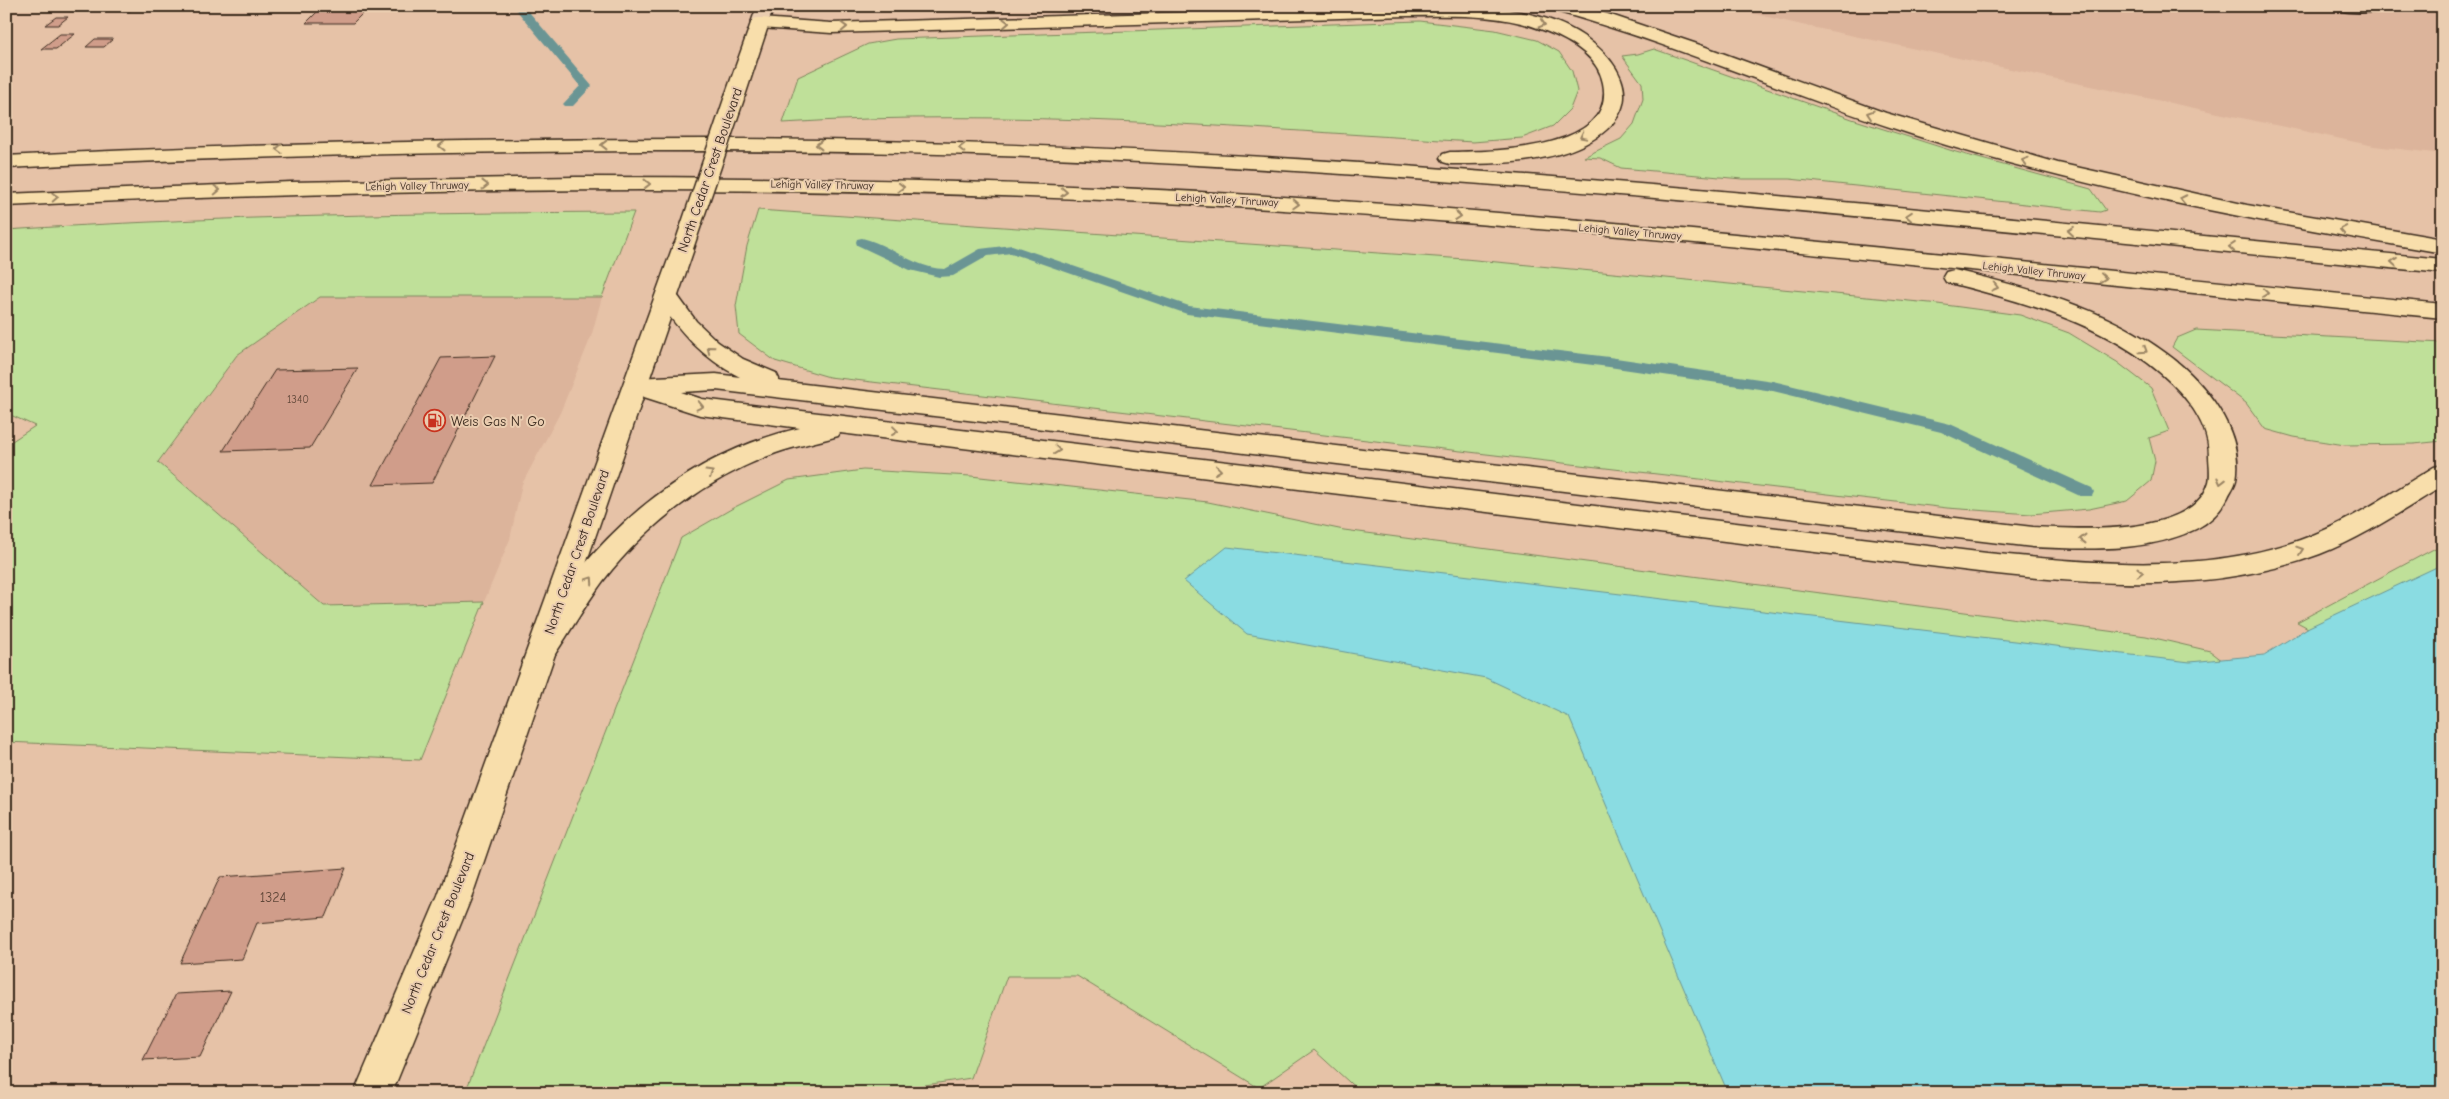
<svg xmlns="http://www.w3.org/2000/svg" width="2449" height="1099" font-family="'Comic Neue',sans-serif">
	<rect width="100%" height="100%" fill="#e6c2a7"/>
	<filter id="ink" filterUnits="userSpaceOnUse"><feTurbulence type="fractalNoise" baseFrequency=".02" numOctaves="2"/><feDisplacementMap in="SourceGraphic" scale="10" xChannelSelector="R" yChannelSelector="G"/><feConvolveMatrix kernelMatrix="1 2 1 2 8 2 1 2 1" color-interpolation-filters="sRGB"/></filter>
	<g filter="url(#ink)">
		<path fill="#dcb49b" d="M1721 6H2443V154L2374 146 1802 25Z
			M320 297H602L591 337 560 413 522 484 510 539 484 602 324 606 158 463 237 355Z"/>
		<path fill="#bfe099" stroke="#7d855c" d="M1420 21 1495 30 1537 40 1559 52 1572 71 1577 91 1570 109 1553 126 1522 138 1473 142C1243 128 1013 108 783 123L798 77 868 44 896 39Z
			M1654 49 1852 119 1956 152 2091 189 2106 210 2100 212 1790 179H1742L1621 168 1600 158 1584 157 1621 139 1634 124 1643 99 1642 83 1622 56 1638 54Z
			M758 210 1465 259 1930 303 2020 315 2069 333 2117 362 2151 388 2169 431 2149 438 2155 461 2151 481 2127 501 2089 509 2031 514 1947 508 829 377 775 361 739 334 736 306 747 246Z
			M634 212 602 297H320L237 355 158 462 324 606 484 602 420 760 6 742V445L35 426 6 413V230C215 216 425 213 634 212Z
			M2196 330 2443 343V441L2414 444 2345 445 2294 437 2265 429 2246 403 2172 347 2177 338Z
			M863 470 971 476 1208 502 1344 530 2146 636 2210 651 2245 678 2443 1093H1361L1314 1050 1259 1088 1077 976H1007L971 1078 873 1093H465L681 538 733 508 789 480Z
			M2443 544V700L2297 622Z"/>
		<path fill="#8adce2" stroke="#6a9594" d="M1227 547 2190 662 2264 655 2309 627 2443 564V1093H1728L1569 717 1486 678 1247 634 1184 581Z"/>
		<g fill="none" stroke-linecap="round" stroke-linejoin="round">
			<path fill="#6a9594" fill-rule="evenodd" d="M513 6H524L592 86 573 106H565L563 104 580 86Z
				M862 238C891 245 915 269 945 269L980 249 1012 245 1189 306 1609 357 1773 381 1950 424 2092 488 2094 492 2092 496H2080L1941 432 1773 391 1609 367 1187 314 1011 253 988 256 953 276 939 277 910 270 857 245 856 242 857 239Z"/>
		</g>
		<path fill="#d09d8a" stroke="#3b2a1e" d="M105 6H136L130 11 100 10Z
			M323 6H370L353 23H306Z
			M56 17H68L58 25H45Z
			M60 34H75L56 49H41Z
			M95 39H113L104 47H86Z
			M495 356 432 483 373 485 441 358Z
			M358 368 310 448 223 451 275 370Z
			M346 868 326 917 257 923 242 959 180 963 220 877Z
			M231 991 200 1057 143 1060 176 994Z"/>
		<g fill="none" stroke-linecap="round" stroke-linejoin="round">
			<defs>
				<path id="service" d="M2333 6H2389C2384 14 2338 14 2333 6Z"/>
				<path id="secondary" d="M757 6H775L766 27H754L751 23Z"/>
				<path id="primary" d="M760 18 766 19 769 23 745 96 742 100H728L725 96 751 23 754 19Z
					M684 239 692 241 695 246 472 896 392 1093H354L438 896 673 246 676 241Z"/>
				<path id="motorway" d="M1390 6C1445 6 1503 2 1556 22 1614 45 1660 105 1585 144 1545 164 1493 164 1450 164L1443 162 1440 158 1443 154 1450 152C1493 151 1617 151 1603 83 1598 55 1567 39 1543 30 1500 13 1452 16 1407 16L831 33 760 28 754 27 751 23 754 19 760 18 831 23Z
					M1549 6H1578L1611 15 1703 46 1886 113 2058 163 2247 205 2443 239V253C2266 223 2088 190 1917 136 1794 97 1676 44 1552 10Z
					M712 139C1291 140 1867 205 2443 259V273C1954 226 1466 172 975 155 865 151 754 151 644 151 431 152 219 157 6 168V156C241 144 476 139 712 139Z
					M576 177C796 177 1015 181 1235 194 1638 219 2040 265 2443 304V318C2011 276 1580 224 1147 202 767 183 387 188 6 206V194L291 182Z
					M1954 270C2028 288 2105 307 2167 354 2204 381 2245 431 2236 480 2235 486 2230 492 2228 497 2221 511 2210 522 2196 529 2146 553 2087 549 2033 547L716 390 681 392 702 399 1987 553C2090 563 2201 575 2300 540 2348 523 2391 493 2434 467L2443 465V486C2403 510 2364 537 2320 554 2214 594 2098 585 1987 573L840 433 838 436C817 442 796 446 776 453 708 478 647 524 603 581 585 605 570 632 553 657L543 661 533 657 528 649C584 542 681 455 800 428L700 415 644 397 642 394 627 392 624 386 627 380 636 378 716 374 740 377C702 358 679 331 656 297L659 292 667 290 675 292 696 321 718 342 743 359 776 373 779 379 778 381 2033 527C2078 529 2193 538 2209 482 2211 474 2209 463 2209 455 2209 418 2177 385 2148 363 2089 319 2017 300 1946 282L1943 277 1946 272Z"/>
			</defs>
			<use href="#service" stroke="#3b2a1e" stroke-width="4"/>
			<use href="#secondary" stroke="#3b2a1e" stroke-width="3"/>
			<use href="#primary" stroke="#3b2a1e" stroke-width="3"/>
			<use href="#motorway" stroke="#3b2a1e" stroke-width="3"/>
			<use href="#service" fill="#eacdb0" fill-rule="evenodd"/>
			<use href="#secondary" fill="#eacdb0" fill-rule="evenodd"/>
			<use href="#primary" fill="#f8deab" fill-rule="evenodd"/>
			<use href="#motorway" fill="#f8deab" fill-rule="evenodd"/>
			<defs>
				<path id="primary-bridge" d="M684 246 735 96"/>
			</defs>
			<use href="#primary-bridge" stroke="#3b2a1e" stroke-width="22" stroke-linecap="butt"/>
			<use href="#primary-bridge" stroke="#f8deab" stroke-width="19"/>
		</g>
		<defs><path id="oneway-chevron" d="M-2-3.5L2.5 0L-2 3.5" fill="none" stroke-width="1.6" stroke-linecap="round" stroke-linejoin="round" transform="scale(1.25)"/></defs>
		<g stroke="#9a8464">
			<use href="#oneway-chevron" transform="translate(1006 23) rotate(-2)"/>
			<use href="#oneway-chevron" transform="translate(1542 24) rotate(17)"/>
			<use href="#oneway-chevron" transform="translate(844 27) rotate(-2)"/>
			<use href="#oneway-chevron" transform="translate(1870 114) rotate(-161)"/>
			<use href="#oneway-chevron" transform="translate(1583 136) rotate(153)"/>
			<use href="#oneway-chevron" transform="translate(604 145) rotate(180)"/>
			<use href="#oneway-chevron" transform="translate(819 145) rotate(-180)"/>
			<use href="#oneway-chevron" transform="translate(442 146) rotate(179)"/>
			<use href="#oneway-chevron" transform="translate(962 148) rotate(-179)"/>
			<use href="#oneway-chevron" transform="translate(279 149) rotate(178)"/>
			<use href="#oneway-chevron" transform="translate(2025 161) rotate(-164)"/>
			<use href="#oneway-chevron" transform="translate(647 184)"/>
			<use href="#oneway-chevron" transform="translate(485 185) rotate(-1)"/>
			<use href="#oneway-chevron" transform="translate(901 187) rotate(1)"/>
			<use href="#oneway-chevron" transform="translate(217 190) rotate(-2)"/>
			<use href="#oneway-chevron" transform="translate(1064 192) rotate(3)"/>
			<use href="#oneway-chevron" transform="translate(55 197) rotate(-3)"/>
			<use href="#oneway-chevron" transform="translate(2183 199) rotate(-168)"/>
			<use href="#oneway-chevron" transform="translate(1296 204) rotate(3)"/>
			<use href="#oneway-chevron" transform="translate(1458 216) rotate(5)"/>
			<use href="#oneway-chevron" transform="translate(1909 216) rotate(-175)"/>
			<use href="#oneway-chevron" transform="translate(2343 230) rotate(-170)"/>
			<use href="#oneway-chevron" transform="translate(2071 231) rotate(-175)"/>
			<use href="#oneway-chevron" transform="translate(2232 247) rotate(-175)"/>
			<use href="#oneway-chevron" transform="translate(2394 262) rotate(-175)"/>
			<use href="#oneway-chevron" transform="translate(2103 278) rotate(6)"/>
			<use href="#oneway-chevron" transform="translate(1995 287) rotate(14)"/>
			<use href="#oneway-chevron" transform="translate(2265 293) rotate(6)"/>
			<use href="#oneway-chevron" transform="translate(710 349) rotate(-141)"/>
			<use href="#oneway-chevron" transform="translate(2144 350) rotate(33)"/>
			<use href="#oneway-chevron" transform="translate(700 406) rotate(13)"/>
			<use href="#oneway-chevron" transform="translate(895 431) rotate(7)"/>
			<use href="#oneway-chevron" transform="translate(1057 450) rotate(7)"/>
			<use href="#oneway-chevron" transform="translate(1218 470) rotate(7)"/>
			<use href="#oneway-chevron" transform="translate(710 473) rotate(-30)"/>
			<use href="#oneway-chevron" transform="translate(2221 481) rotate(104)"/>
			<use href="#oneway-chevron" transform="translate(2083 539) rotate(-180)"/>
			<use href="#oneway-chevron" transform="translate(2300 550) rotate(-19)"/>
			<use href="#oneway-chevron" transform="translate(2140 572) rotate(-1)"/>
			<use href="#oneway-chevron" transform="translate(590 580) rotate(-56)"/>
		</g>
	</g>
	<defs>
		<symbol id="fuel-ring" viewBox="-11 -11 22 22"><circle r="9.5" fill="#eacdb0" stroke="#c8321e" stroke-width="1.5"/><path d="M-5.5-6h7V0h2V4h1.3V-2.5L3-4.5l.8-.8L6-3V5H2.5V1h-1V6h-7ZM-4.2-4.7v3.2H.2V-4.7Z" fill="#c8321e"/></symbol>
	</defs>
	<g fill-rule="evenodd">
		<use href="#fuel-ring" x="422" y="408" width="25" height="25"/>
	</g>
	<g text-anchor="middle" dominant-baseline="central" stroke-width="4" stroke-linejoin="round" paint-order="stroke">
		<g font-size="11" fill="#3b2a1e" stroke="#eacdb0">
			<text transform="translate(822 185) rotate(1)">Lehigh Valley Thruway</text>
			<text transform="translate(417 186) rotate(-1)">Lehigh Valley Thruway</text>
			<text transform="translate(1227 200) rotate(3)">Lehigh Valley Thruway</text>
			<text transform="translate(1630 232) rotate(5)">Lehigh Valley Thruway</text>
			<text transform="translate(2034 271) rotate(6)">Lehigh Valley Thruway</text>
		</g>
		<g font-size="11" fill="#604739">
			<text x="298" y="399">1340</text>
		</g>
		<g font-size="14" fill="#3b2a1e" stroke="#eacdb0">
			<text transform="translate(710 170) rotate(-71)">North Cedar Crest Boulevard</text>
			<text transform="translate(577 552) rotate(-71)">North Cedar Crest Boulevard</text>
			<text transform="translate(438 933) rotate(-68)">North Cedar Crest Boulevard</text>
		</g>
		<g font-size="14" fill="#3b2a1e" stroke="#eacdb0" text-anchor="start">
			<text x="451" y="421">Weis Gas N' Go</text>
		</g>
		<g font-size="14" fill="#604739">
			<text x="273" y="897">1324</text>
		</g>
	</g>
	<rect width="2449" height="1099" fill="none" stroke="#eacdb0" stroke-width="25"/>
	<rect x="12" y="12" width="2424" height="1074" fill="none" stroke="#3b2a1e" stroke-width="2" filter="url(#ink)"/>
</svg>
